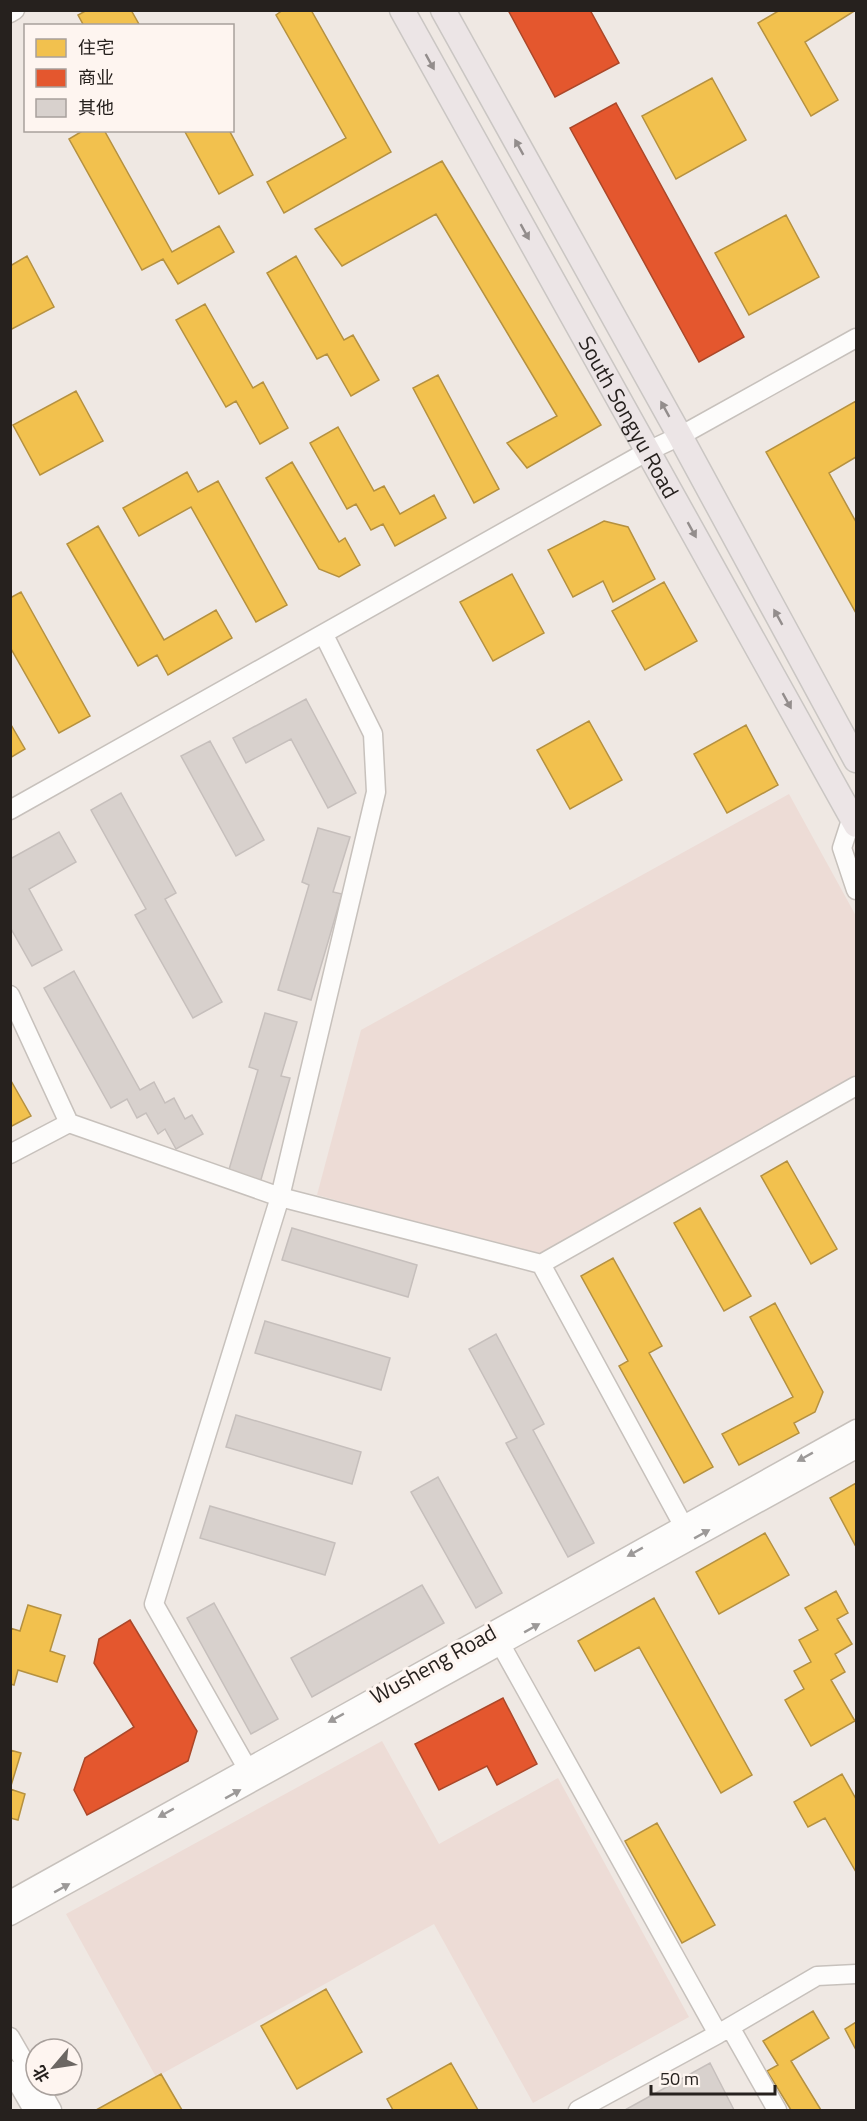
<svg xmlns="http://www.w3.org/2000/svg" width="867" height="2121" font-family="'Titillium Web','Noto Sans SC',sans-serif">
	<rect width="100%" height="100%" fill="#efe8e3"/>
	<path fill="#eddcd6" d="M789 794 856 916V1078L537 1255 317 1195 361 1030Z
		M382 1741 439 1844 558 1778 689 2017 533 2103 434 1924 156 2077 66 1914Z"/>
	<path fill="#f2c14e" stroke="#b59140" stroke-width="1.5" d="M87 10H131L140 26H84L78 15Z
		M283 10H311L391 152 284 213 267 182 346 138 276 15Z
		M780 10H856L805 42 838 100 811 116 758 23Z
		M712 78 746 140 676 179 642 116Z
		M84 130H104L172 252 219 226 234 252 178 284 163 259 142 270 69 139Z
		M184 130H229L253 175 219 194Z
		M442 161 601 425 527 468 507 443 557 416 436 214 342 266 315 229Z
		M786 215 819 277 749 315 715 253Z
		M27 256 54 307 10 330V266Z
		M296 256 344 340 353 335 379 380 351 396 327 354 317 359 267 273Z
		M205 304 253 388 263 382 288 428 260 444 236 401 226 407 176 320Z
		M438 375 499 489 474 503 413 388Z
		M76 391 103 441 40 475 13 425Z
		M856 401V457L829 473 856 522V613L766 452Z
		M338 427 374 491 384 486 400 514 434 495 446 518 395 546 383 524 371 530 356 504 347 509 310 443Z
		M292 462 339 542 345 538 360 565 339 577 319 569 266 478Z
		M187 472 198 492 218 481 287 605 256 622 191 507 139 536 123 508Z
		M604 521 628 527 655 579 613 602 603 581 573 597 548 550Z
		M98 526 164 640 216 610 232 638 168 675 157 655 138 666 67 544Z
		M512 574 544 633 493 661 460 602Z
		M664 582 697 641 645 670 612 611Z
		M21 592 90 716 59 733 10 647V598Z
		M589 721 622 780 570 809 537 750Z
		M10 723 25 749 10 758Z
		M746 725 778 785 727 813 694 754Z
		M10 1079 31 1116 10 1127Z
		M787 1161 837 1249 811 1264 761 1176Z
		M700 1208 751 1296 724 1311 674 1223Z
		M613 1258 662 1346 649 1353 713 1467 684 1483 619 1366 628 1361 581 1276Z
		M775 1303 823 1392 815 1412 794 1423 799 1433 739 1465 722 1434 793 1397 750 1317Z
		M856 1483V1544L855 1545 830 1498Z
		M765 1533 789 1575 719 1614 696 1572Z
		M836 1591 848 1613 837 1619 852 1644 835 1654 845 1672 831 1680 855 1721 811 1746 785 1700 804 1689 794 1671 811 1662 799 1640 818 1630 805 1608Z
		M654 1598 752 1775 721 1793 639 1647 595 1671 578 1641Z
		M28 1605 61 1615 50 1651 65 1656 57 1682 18 1670 14 1685 10 1684V1628L20 1631Z
		M10 1750 21 1753 10 1789Z
		M842 1774 856 1799V1872L825 1818 808 1827 794 1802Z
		M10 1789 25 1794 18 1820 10 1818Z
		M657 1823 715 1925 682 1943 625 1841Z
		M326 1989 362 2052 297 2089 261 2026Z
		M813 2011 829 2038 791 2061 821 2110H791L767 2071 778 2065 763 2041Z
		M856 2022V2050L845 2029Z
		M451 2063 478 2110H393L387 2099Z
		M161 2074 182 2110H96Z"/>
	<path fill="#e4572e" stroke="#ab4729" stroke-width="1.5" d="M508 10H590L619 63 555 97Z
		M616 103 744 337 699 362 570 128Z
		M130 1620 197 1731 188 1761 87 1815 74 1790 85 1758 134 1727 94 1663 99 1639Z
		M503 1698 537 1764 497 1785 487 1766 439 1790 415 1744Z"/>
	<path fill="#d8d1cd" stroke="#c6bfbc" stroke-width="1.5" d="M306 699 356 793 328 808 291 739 246 763 233 738Z
		M210 741 264 840 236 856 181 756Z
		M121 793 176 893 165 899 222 1002 193 1018 135 915 146 909 91 810Z
		M318 828 350 837 333 892 342 894 311 1000 278 990 309 885 302 882Z
		M59 832 76 862 29 889 62 950 32 966 10 927V859Z
		M74 971 140 1090 154 1082 165 1103 174 1098 185 1119 192 1115 203 1134 176 1149 165 1129 158 1134 146 1113 137 1118 127 1099 111 1108 44 988Z
		M265 1013 297 1022 281 1076 290 1078 260 1183 228 1173 258 1070 249 1067Z
		M292 1228 417 1265 408 1297 282 1260Z
		M265 1321 390 1358 381 1390 255 1353Z
		M496 1334 544 1424 533 1430 594 1543 568 1557 506 1443 517 1438 469 1349Z
		M236 1415 361 1452 352 1484 226 1447Z
		M438 1477 502 1593 476 1608 411 1492Z
		M210 1506 335 1543 325 1575 200 1538Z
		M422 1585 444 1623 312 1697 291 1658Z
		M214 1603 278 1719 251 1734 187 1618Z
		M710 2063 734 2110H625Z"/>
	<g fill="none" stroke-linecap="round" stroke-linejoin="round">
		<defs>
			<path id="minor" d="M10 13 15 10
				M10 810 648 451 680 436 856 338
				M852 817 842 848 856 890
				M10 995 69 1123
				M10 1154 69 1123 280 1197 541 1264 683 1525
				M541 1264 856 1086
				M501 1645 718 2034
				M247 1768 154 1604 280 1197 376 792 373 734 324 635
				M10 1900 856 1429
				M10 1916 856 1449
				M730 2027 777 2110
				M10 2037 36 2082
				M10 2070 33 2110
				M38 2085 52 2110
				M578 2110 718 2034 817 1976 856 1974"/>
			<g id="major">
				<path id="s1" d="M402 10 856 825"/>
				<path d="M443 10 680 436 856 760"/>
			</g>
		</defs>
		<use href="#minor" stroke="#c7c1bc" stroke-width="21"/>
		<use href="#major" stroke="#cac6c3" stroke-width="27"/>
		<use href="#minor" stroke="#fdfcfb" stroke-width="18"/>
		<use href="#major" stroke="#ece5e6" stroke-width="24"/>
	</g>
	<defs><path id="oneway-solid" d="M-6-.8H1V-3.2L6.5 0L1 3.2V.8H-6Z" transform="scale(1.5)"/></defs>
	<g fill="#938d8c">
		<use href="#oneway-solid" transform="translate(430 62) rotate(61)"/>
		<use href="#oneway-solid" transform="translate(519 147) rotate(-119)"/>
		<use href="#oneway-solid" transform="translate(525 232) rotate(61)"/>
		<use href="#oneway-solid" transform="translate(665 409) rotate(-119)"/>
		<use href="#oneway-solid" transform="translate(692 530) rotate(61)"/>
		<use href="#oneway-solid" transform="translate(778 617) rotate(-119)"/>
		<use href="#oneway-solid" transform="translate(787 701) rotate(61)"/>
	</g>
	<g fill="#9c9998">
		<use href="#oneway-solid" transform="translate(805 1457) rotate(151)"/>
		<use href="#oneway-solid" transform="translate(702 1534) rotate(-29)"/>
		<use href="#oneway-solid" transform="translate(635 1552) rotate(151)"/>
		<use href="#oneway-solid" transform="translate(532 1628) rotate(-29)"/>
		<use href="#oneway-solid" transform="translate(336 1718) rotate(151)"/>
		<use href="#oneway-solid" transform="translate(233 1794) rotate(-29)"/>
		<use href="#oneway-solid" transform="translate(166 1813) rotate(151)"/>
		<use href="#oneway-solid" transform="translate(62 1888) rotate(-29)"/>
	</g>
	<g text-anchor="middle" dominant-baseline="central" stroke-width="6" stroke-linejoin="round" paint-order="stroke">
		<g font-size="22" fill="#26211e" stroke="#fef5f0">
			<text stroke="none"><textPath href="#s1" startOffset="466">South Songyu Road</textPath></text>
			<text transform="translate(433 1664) rotate(-29)">Wusheng Road</text>
		</g>
	</g>
	<rect width="867" height="2121" fill="none" stroke="#26211e" stroke-width="24"/>
	<rect x="24" y="24" width="210" height="108" fill="#fef5f0" stroke="#a8a09c" stroke-width="1.5"/>
	<rect x="36" y="39" width="30" height="18" fill="#f2c14e" stroke="#a8a09c" stroke-width="1.5"/>
	<text x="78" y="54" font-size="18" fill="#26211e">住宅</text>
	<rect x="36" y="69" width="30" height="18" fill="#e4572e" stroke="#a8a09c" stroke-width="1.5"/>
	<text x="78" y="84" font-size="18" fill="#26211e">商业</text>
	<rect x="36" y="99" width="30" height="18" fill="#d8d1cd" stroke="#a8a09c" stroke-width="1.5"/>
	<text x="78" y="114" font-size="18" fill="#26211e">其他</text>
	<g transform="translate(54 2067) rotate(241)"><circle r="28" fill="#fef5f0" stroke="#a8a09c" stroke-width="1.5"/>
	<path d="M0-4.5L10 22L0 15L-10 22Z" fill="#6c6763"/>
	<text y="-9" font-size="16" font-weight="bold" text-anchor="middle" fill="#26211e">北</text>
	</g>
	<path d="M651 2085v9h124v-9" fill="none" stroke="#26211e" stroke-width="3"/>
	<text x="660" y="2085" font-size="18" fill="#26211e" stroke="#fef5f0" stroke-width="4.5" paint-order="stroke">50 m</text>
</svg>
